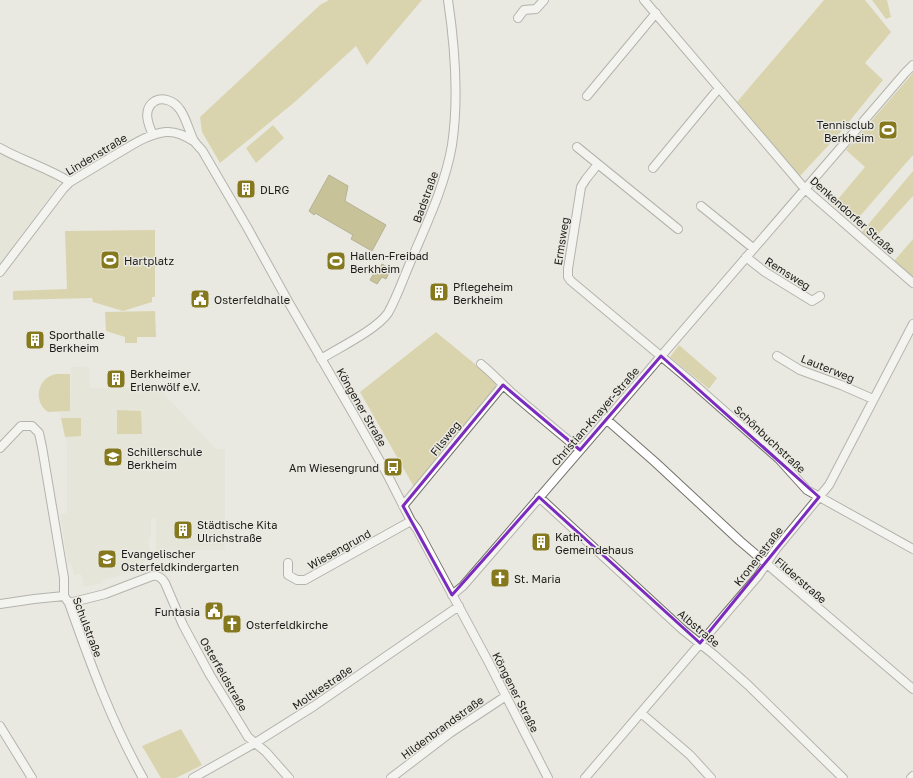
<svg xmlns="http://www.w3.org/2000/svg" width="913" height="778" font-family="'Golos Text',sans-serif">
	<rect width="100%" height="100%" fill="#eae9e1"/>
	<path fill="#e2e0d0" d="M0 154 53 178 57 181 58 186 0 263Z
		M89 366 90 388H139L144 387V385L150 380 156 386 162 387 165 395 216 449H225V550H156V519L151 518V536L148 539 150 555 141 565 144 571 138 573 135 571 119 575V576L102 580V583L84 587 81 574 74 575 72 563 68 564 60 514 67 513V443L59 412 70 411 71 367Z"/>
	<path fill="#c6bb70" d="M329 0H422L367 65 356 46 296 101 220 163 202 132 200 117 320 5Z
		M824 0H865L891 32 865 63 883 80 839 134 800 176 737 102Z
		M872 0H887L891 17 886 19Z
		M913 73V155L854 223 833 205 865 167 846 150Z
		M273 125 284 138 256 163 246 148Z
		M913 171V196L871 242 861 233Z
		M155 230V297H152V302L123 311 93 302 92 298 13 300V291L67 289 65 231Z
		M913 239V276L912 277 894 261Z
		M155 311 156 337H137V343H125V337L106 331 105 312Z
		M436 332 492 378 496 383V387L414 487 360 392Z
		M679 345 717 378 709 389 670 357Z
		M56 374H70V411L48 412C32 401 38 377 56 374Z
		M117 410 141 411 142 434H117Z
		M61 418H81V436L65 437Z
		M181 729 202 765 176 778H161L142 746Z"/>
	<path fill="#9e923f" stroke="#776e34" d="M329 175 348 186 345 201 386 225 372 251 351 239 353 235 315 213 314 215 309 211Z
		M382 264 391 269 386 279 382 277 377 284 370 280 374 273 377 274Z"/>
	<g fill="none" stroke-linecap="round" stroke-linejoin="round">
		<defs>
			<path id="street" d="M644 0 805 189 913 283
				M518 18 524 10 536 9 544 0
				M587 96 656 13
				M153 135C148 124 142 109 155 101 159 99 163 99 167 100 184 104 187 128 194 141 196 144 199 147 202 150L247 227 289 303 351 410 386 472 411 521 417 529 488 661 548 778
				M577 147 678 229
				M0 148C23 161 48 168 70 182
				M598 164 586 179 581 187 568 269V277L571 281 687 378 779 459 807 490 913 549
				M653 168 719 88
				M701 206 753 248
				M746 257 765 272 812 301 820 296
				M0 272 63 189 70 182C85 173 100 164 115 155 131 146 147 134 166 132 176 131 186 136 195 142
				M777 356 800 370 841 385 873 399
				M321 359C340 347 376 330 388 313 397 297 403 279 410 263 426 225 445 186 452 145 459 98 455 47 448 0
				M481 364C492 373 501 383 512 393 534 412 557 431 580 450
				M606 419 655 462 740 541 913 689
				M0 448 21 426H32L39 433 42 447 64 578V596L69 603C90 663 112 723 143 778
				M539 497 683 630 713 654 748 685 843 778
				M403 506 503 385
				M288 563V575L297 580H305L411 521
				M452 595 463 586 495 549 905 73 913 65
				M69 603 105 594 152 576C159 575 162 578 165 583L183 625 197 651 210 675 248 737 266 752 289 778
				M0 604 34 599 64 596
				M641 713 690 755 711 778
				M0 726 32 778
				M193 778 255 743 314 706 459 606
				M391 778 450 733 506 696
				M585 778 758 576 776 549 829 485 913 324
				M911 778 913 776"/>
		</defs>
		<use href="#street" stroke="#73726b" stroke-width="10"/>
		<use href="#street" stroke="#fff" stroke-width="8"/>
	</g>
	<path d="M0 0H913V778H0ZM661 356 819 497 700 643 539 497 452 595 403 506 503 385 580 450Z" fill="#eae9e1" fill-opacity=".55" fill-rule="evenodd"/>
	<path fill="none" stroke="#7b2cbf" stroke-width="3" stroke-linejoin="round" d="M661 356 819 497 700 643 539 497 452 595 403 506 503 385 580 450Z"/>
	<defs>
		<symbol id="stadium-square" viewBox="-11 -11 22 22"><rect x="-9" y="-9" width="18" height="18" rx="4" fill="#85781d" stroke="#eae9e1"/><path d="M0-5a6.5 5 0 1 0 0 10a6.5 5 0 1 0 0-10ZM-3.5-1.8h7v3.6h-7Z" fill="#fff"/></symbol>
		<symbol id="building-square" viewBox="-11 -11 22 22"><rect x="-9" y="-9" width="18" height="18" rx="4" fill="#85781d" stroke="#eae9e1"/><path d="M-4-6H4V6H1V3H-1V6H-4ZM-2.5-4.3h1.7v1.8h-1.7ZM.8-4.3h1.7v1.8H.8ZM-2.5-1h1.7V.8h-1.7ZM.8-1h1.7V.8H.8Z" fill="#fff"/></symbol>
		<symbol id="civic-square" viewBox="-11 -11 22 22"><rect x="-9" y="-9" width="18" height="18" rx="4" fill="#85781d" stroke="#eae9e1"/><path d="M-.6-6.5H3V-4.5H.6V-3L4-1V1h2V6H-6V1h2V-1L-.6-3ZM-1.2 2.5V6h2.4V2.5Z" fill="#fff"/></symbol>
		<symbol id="school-square" viewBox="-11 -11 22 22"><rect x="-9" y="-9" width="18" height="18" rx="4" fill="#85781d" stroke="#eae9e1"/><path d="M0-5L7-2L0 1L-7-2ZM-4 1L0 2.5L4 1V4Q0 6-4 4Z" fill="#fff"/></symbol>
		<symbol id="bus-square" viewBox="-11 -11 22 22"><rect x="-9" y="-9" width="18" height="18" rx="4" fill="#85781d" stroke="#eae9e1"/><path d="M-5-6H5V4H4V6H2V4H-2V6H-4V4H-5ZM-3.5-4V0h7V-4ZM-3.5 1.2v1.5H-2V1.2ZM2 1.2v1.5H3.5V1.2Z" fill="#fff"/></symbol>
		<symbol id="church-square" viewBox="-11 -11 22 22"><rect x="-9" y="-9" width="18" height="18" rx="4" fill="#85781d" stroke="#eae9e1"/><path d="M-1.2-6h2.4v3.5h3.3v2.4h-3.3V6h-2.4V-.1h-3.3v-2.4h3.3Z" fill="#fff"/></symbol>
	</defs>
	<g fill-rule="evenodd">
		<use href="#stadium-square" x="877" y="119" width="22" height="22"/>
		<use href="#building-square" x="235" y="178" width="22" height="22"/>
		<use href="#stadium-square" x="99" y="249" width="22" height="22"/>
		<use href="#stadium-square" x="325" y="250" width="22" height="22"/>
		<use href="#building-square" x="428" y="281" width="22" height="22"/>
		<use href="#civic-square" x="189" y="288" width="22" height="22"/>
		<use href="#building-square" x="24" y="329" width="22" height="22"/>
		<use href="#building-square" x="105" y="368" width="22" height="22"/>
		<use href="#school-square" x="102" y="446" width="22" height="22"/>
		<use href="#bus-square" x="382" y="456" width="22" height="22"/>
		<use href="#building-square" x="172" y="519" width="22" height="22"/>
		<use href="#building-square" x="530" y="531" width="22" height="22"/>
		<use href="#school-square" x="96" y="548" width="22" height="22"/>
		<use href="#church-square" x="489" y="567" width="22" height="22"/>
		<use href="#civic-square" x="203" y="600" width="22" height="22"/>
		<use href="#church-square" x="221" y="613" width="22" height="22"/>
	</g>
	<g text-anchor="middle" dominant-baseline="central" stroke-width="3" stroke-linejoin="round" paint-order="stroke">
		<g font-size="11" fill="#1c1b19" stroke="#eae9e1" text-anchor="start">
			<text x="874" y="124" text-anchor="end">Tennisclub<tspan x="874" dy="13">Berkheim</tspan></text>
			<text x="260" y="189">DLRG</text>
			<text x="350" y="255">Hallen-Freibad<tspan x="350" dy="13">Berkheim</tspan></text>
			<text x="124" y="260">Hartplatz</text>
			<text x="453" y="286">Pflegeheim<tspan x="453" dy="13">Berkheim</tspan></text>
			<text x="214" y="299">Osterfeldhalle</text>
			<text x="49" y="334">Sporthalle<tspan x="49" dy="13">Berkheim</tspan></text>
			<text x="130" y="373">Berkheimer<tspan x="130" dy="13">Erlenwölf e.V.</tspan></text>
			<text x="127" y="451">Schillerschule<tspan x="127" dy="13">Berkheim</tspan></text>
			<text x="379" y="467" text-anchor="end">Am Wiesengrund</text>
			<text x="197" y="524">Städtische Kita<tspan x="197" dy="13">Ulrichstraße</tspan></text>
			<text x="555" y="536">Kath.<tspan x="555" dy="13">Gemeindehaus</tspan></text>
			<text x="121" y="553">Evangelischer<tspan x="121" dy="13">Osterfeldkindergarten</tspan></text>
			<text x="514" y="578">St. Maria</text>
			<text x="200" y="611" text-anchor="end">Funtasia</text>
			<text x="246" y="624">Osterfeldkirche</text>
		</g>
		<g font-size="11" fill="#1c1b19" stroke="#eae9e1">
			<text transform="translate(96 154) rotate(-31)">Lindenstraße</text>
			<text transform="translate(425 197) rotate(-70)">Badstraße</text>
			<text transform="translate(853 215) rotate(42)">Denkendorfer Straße</text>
			<text transform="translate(561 241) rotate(-81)">Ermsweg</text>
			<text transform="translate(788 273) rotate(32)">Remsweg</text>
			<text transform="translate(828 368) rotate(22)">Lauterweg</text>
			<text transform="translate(362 407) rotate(60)">Köngener Straße</text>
			<text transform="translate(595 416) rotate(-49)">Christian-Knayer-Straße</text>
			<text transform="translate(445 438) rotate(-51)">Filsweg</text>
			<text transform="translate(770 439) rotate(43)">Schönbuchstraße</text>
			<text transform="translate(339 549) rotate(-29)">Wiesengrund</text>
			<text transform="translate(758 556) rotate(-52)">Kronenstraße</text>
			<text transform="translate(801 580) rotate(41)">Filderstraße</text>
			<text transform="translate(88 627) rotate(69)">Schulstraße</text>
			<text transform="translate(699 628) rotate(40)">Albstraße</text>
			<text transform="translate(224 674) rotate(60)">Osterfeldstraße</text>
			<text transform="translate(322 687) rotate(-34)">Moltkestraße</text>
			<text transform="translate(516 692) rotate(63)">Köngener Straße</text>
			<text transform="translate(442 727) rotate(-36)">Hildenbrandstraße</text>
		</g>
	</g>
</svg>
